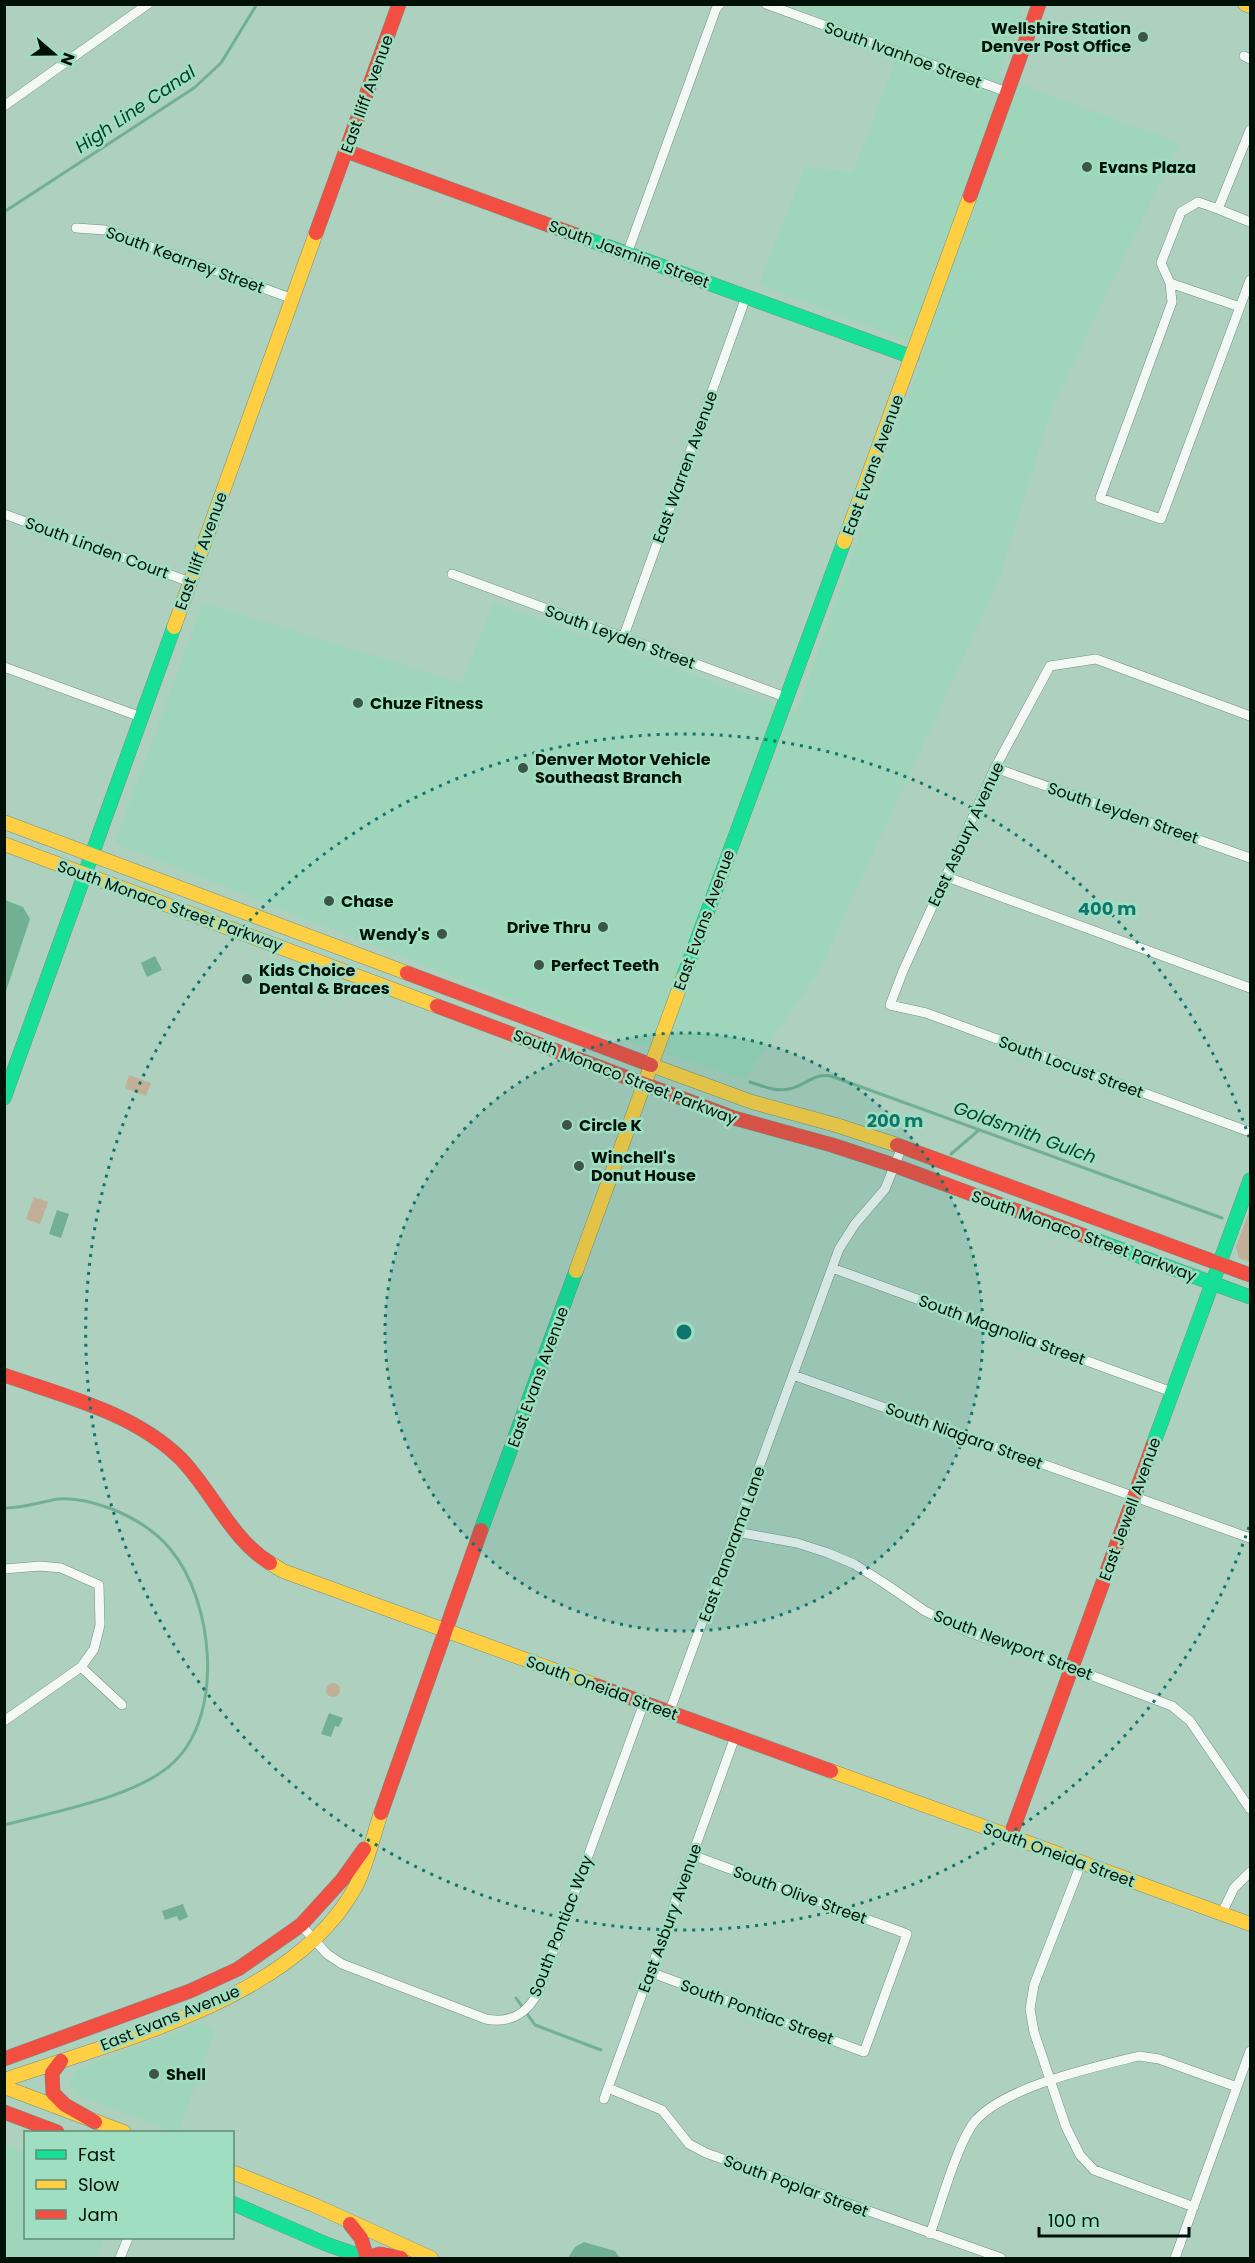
<svg xmlns="http://www.w3.org/2000/svg" width="1255" height="2263" font-family="Poppins,sans-serif">
	<rect width="100%" height="100%" fill="#add0bf"/>
	<path fill="#9ed5bb" d="M790 5H1024L998 76 1179 143 1052 407 998 582 818 973 744 1079 552 1016 115 843 203 603 462 683 493 603 797 712 926 348 759 284 805 167 853 172 901 47Z
		M202 2023 215 2031 178 2132 77 2096 70 2084 76 2070Z
		M5 2145 25 2152 26 2238H104L97 2258H5Z"/>
	<path fill="#c1af98" d="M129 1075 151 1083 146 1096 125 1088Z
		M34 1197 48 1202 40 1224 26 1219Z
		M1250 1209V1262L1239 1258 1236 1247Z
		M326 1690a7 7 0 1 1 14 0a7 7 0 1 1-14 0Z"/>
	<path fill="#72b094" d="M5 900 23 907 30 919 5 994Z
		M155 956 162 970 147 977 141 963Z
		M57 1210 69 1214 61 1238 49 1234Z
		M329 1713 343 1718 339 1727 335 1726 331 1737 321 1734Z
		M183 1904 188 1917 179 1921 177 1916 165 1920 162 1911Z
		M584 2242 615 2251 620 2258H568L575 2247Z"/>
	<g fill="none" stroke-linecap="round" stroke-linejoin="round">
		<path stroke="#72b094" stroke-width="3" d="M4 212 194 88 221 63 257 4
			M750 1082C763 1086 775 1092 789 1089 805 1086 813 1073 831 1076L1222 1218
			M951 1154 979 1130
			M4 1508C23 1508 40 1502 58 1499 76 1497 96 1503 112 1509 134 1518 156 1531 171 1550 213 1601 225 1713 174 1762 138 1797 53 1812 4 1825
			M516 1998 535 2025 601 2050"/>
		<defs>
			<path id="street" d="M766 4 1007 92
				M1244 56 1250 59
				M4 106 148 4
				M1250 130 1218 209 1198 202 1181 212 1161 263 1170 283 1172 302 1100 498 1161 519 1250 280
				M1218 209 1250 222
				M76 228 105 230 293 299
				M627 254 716 9 720 4
				M1170 283 1240 307
				M4 514 190 582
				M452 574 788 698
				M623 638 746 297
				M4 667 141 717
				M1250 716 1096 659 1050 666 995 768 903 971 890 1005 926 1013 1250 1132
				M995 768 1250 858
				M947 877 1250 988
				M832 1268 1172 1392
				M793 1375 1250 1538
				M736 1532 797 1543 828 1553 854 1564 884 1583 925 1611 968 1632 1072 1668 1172 1706 1190 1721 1250 1809
				M4 1569 40 1566 61 1568 99 1585 100 1625 94 1649 81 1667 4 1721
				M81 1667 122 1705
				M669 1713 839 1249 855 1224 885 1189 902 1147
				M1081 1864 1034 1985 1030 2009 1034 2032 1066 2127 1080 2155 1094 2170 1194 2207
				M1222 1913 1234 1888 1250 1872
				M301 1925 327 1954 342 1964 486 2019C511 2024 529 2012 539 1990L644 1703
				M650 1972 864 2052 907 1934 692 1855
				M608 2088 662 2110 689 2144 706 2153 1001 2258
				M604 2099 735 1737
				M930 2234C940 2207 959 2137 977 2119 1008 2086 1094 2067 1139 2056L1159 2059 1237 2087
				M120 2258 128 2238
				M1175 2258 1250 2051"/>
			<path id="fast" d="M587 239 912 357
				M683 978 844 542
				M4 1098 174 627
				M1090 1238 1250 1297
				M1153 1445 1250 1180
				M481 1530 576 1271
				M232 2203 326 2244 366 2258"/>
			<path id="slow" d="M1245 4 1250 6
				M844 542 970 196
				M174 627 316 233
				M4 822 407 973
				M4 844 437 1006
				M651 1065 752 1102 836 1125 897 1145
				M576 1271 683 978
				M270 1563 283 1571 595 1685
				M831 1771 1250 1924
				M4 2080C116 2041 296 1999 356 1886 367 1865 373 1836 381 1813
				M4 2087 124 2132
				M232 2172 314 2205 431 2258"/>
			<path id="jam" d="M346 151 587 239
				M970 196 1039 4
				M316 233 399 4
				M407 973 651 1065
				M437 1006 644 1084
				M644 1084 734 1118 832 1145 896 1166 1090 1238
				M897 1145 1250 1275
				M4 1375C64 1396 135 1413 181 1459 212 1491 231 1539 270 1563
				M595 1685 831 1771
				M381 1813 481 1530
				M1010 1837 1153 1445
				M4 2059 190 1991 238 1969 301 1925 342 1880 364 1849
				M61 2061 52 2073 53 2093 65 2105 95 2122
				M4 2112 57 2132
				M350 2224 361 2238 367 2258
				M367 2258 380 2254 401 2258"/>
		</defs>
		<use href="#street" stroke="#759084" stroke-width="10"/>
		<use href="#fast" stroke="#759084" stroke-width="15"/>
		<use href="#slow" stroke="#759084" stroke-width="15"/>
		<use href="#jam" stroke="#759084" stroke-width="15"/>
		<use href="#street" stroke="#f3f8f5" stroke-width="9"/>
		<use href="#fast" stroke="#16e098" stroke-width="14"/>
		<use href="#slow" stroke="#ffcf43" stroke-width="14"/>
		<use href="#jam" stroke="#f24e42" stroke-width="14"/>
	</g>
	<circle cx="684" cy="1332" r="299" fill="#0f766e" fill-opacity=".12"/>
	<g fill="none" stroke="#0f766e" stroke-width="3" stroke-dasharray="3 6">
		<circle cx="684" cy="1332" r="299"/>
		<path d="M1249 1527A598 598 0 1 1 1249 1137"/>
	</g>
	<g fill="#3d5448" stroke="#9fdec0" stroke-width="2">
		<circle cx="1143" cy="37" r="6"/>
		<circle cx="1087" cy="167" r="6"/>
		<circle cx="358" cy="703" r="6"/>
		<circle cx="523" cy="768" r="6"/>
		<circle cx="329" cy="901" r="6"/>
		<circle cx="603" cy="927" r="6"/>
		<circle cx="442" cy="934" r="6"/>
		<circle cx="539" cy="965" r="6"/>
		<circle cx="247" cy="979" r="6"/>
		<circle cx="567" cy="1125" r="6"/>
		<circle cx="579" cy="1166" r="6"/>
		<circle cx="154" cy="2074" r="6"/>
	</g>
	<g text-anchor="middle" dominant-baseline="central" stroke-width="5" stroke-linejoin="round" paint-order="stroke">
		<g font-size="16" font-weight="bold" fill="#001108" stroke="#9fdec0" text-anchor="start">
			<text x="1131" y="28" text-anchor="end">Wellshire Station<tspan x="1131" dy="18">Denver Post Office</tspan></text>
			<text x="1099" y="167">Evans Plaza</text>
			<text x="370" y="703">Chuze Fitness</text>
			<text x="535" y="759">Denver Motor Vehicle<tspan x="535" dy="18">Southeast Branch</tspan></text>
			<text x="341" y="901">Chase</text>
			<text x="591" y="927" text-anchor="end">Drive Thru</text>
			<text x="430" y="934" text-anchor="end">Wendy's</text>
			<text x="551" y="965">Perfect Teeth</text>
			<text x="259" y="970">Kids Choice<tspan x="259" dy="18">Dental &amp; Braces</tspan></text>
			<text x="579" y="1125">Circle K</text>
			<text x="591" y="1157">Winchell's<tspan x="591" dy="18">Donut House</tspan></text>
			<text x="166" y="2074">Shell</text>
		</g>
		<g font-size="16" fill="#001108" stroke="#9fdec0">
			<text transform="translate(903 55) rotate(20)">South Ivanhoe Street</text>
			<text transform="translate(367 94) rotate(-70)">East Iliff Avenue</text>
			<text transform="translate(629 254) rotate(20)">South Jasmine Street</text>
			<text transform="translate(185 260) rotate(20)">South Kearney Street</text>
			<text transform="translate(873 465) rotate(-70)">East Evans Avenue</text>
			<text transform="translate(685 467) rotate(-70)">East Warren Avenue</text>
			<text transform="translate(97 548) rotate(20)">South Linden Court</text>
			<text transform="translate(201 551) rotate(-70)">East Iliff Avenue</text>
			<text transform="translate(620 637) rotate(20)">South Leyden Street</text>
			<text transform="translate(1123 813) rotate(19)">South Leyden Street</text>
			<text transform="translate(966 834) rotate(-65)">East Asbury Avenue</text>
			<text transform="translate(170 906) rotate(20)">South Monaco Street Parkway</text>
			<text transform="translate(704 920) rotate(-70)">East Evans Avenue</text>
			<text transform="translate(1071 1067) rotate(20)">South Locust Street</text>
			<text transform="translate(625 1077) rotate(21)">South Monaco Street Parkway</text>
			<text transform="translate(1084 1236) rotate(20)">South Monaco Street Parkway</text>
			<text transform="translate(1002 1330) rotate(20)">South Magnolia Street</text>
			<text transform="translate(538 1377) rotate(-70)">East Evans Avenue</text>
			<text transform="translate(964 1436) rotate(20)">South Niagara Street</text>
			<text transform="translate(1130 1509) rotate(-70)">East Jewell Avenue</text>
			<text transform="translate(732 1544) rotate(-70)">East Panorama Lane</text>
			<text transform="translate(1013 1645) rotate(21)">South Newport Street</text>
			<text transform="translate(602 1688) rotate(20)">South Oneida Street</text>
			<text transform="translate(1059 1855) rotate(20)">South Oneida Street</text>
			<text transform="translate(800 1895) rotate(20)">South Olive Street</text>
			<text transform="translate(670 1918) rotate(-70)">East Asbury Avenue</text>
			<text transform="translate(561 1926) rotate(-69)">South Pontiac Way</text>
			<text transform="translate(757 2012) rotate(20)">South Pontiac Street</text>
			<text transform="translate(170 2018) rotate(-22)">East Evans Avenue</text>
			<text transform="translate(796 2186) rotate(20)">South Poplar Street</text>
		</g>
		<g font-size="18" font-style="italic" fill="#003f2a" stroke="#9fdec0">
			<text transform="translate(135 109) rotate(-34)">High Line Canal</text>
			<text transform="translate(1025 1132) rotate(20)">Goldsmith Gulch</text>
		</g>
	</g>
	<circle cx="684" cy="1332" r="9" fill="#0f766e" stroke="#9fdec0" stroke-width="3"/>
	<g font-size="18" text-anchor="middle" font-weight="bold" fill="#0f766e" stroke="#9fdec0" stroke-width="5" stroke-linejoin="round" paint-order="stroke">
		<text x="1107" y="915">400 m</text>
		<text x="895" y="1127">200 m</text>
	</g>
	<rect width="1255" height="2263" fill="none" stroke="#001108" stroke-width="12"/>
	<rect x="24" y="2131" width="210" height="108" fill="#9fdec0" stroke="#5f8c76" stroke-width="1.5"/>
	<rect x="36" y="2150" width="30" height="9" fill="#16e098" stroke="#5f8c76" stroke-width="1.5"/>
	<text x="78" y="2161" font-size="18" fill="#001108">Fast</text>
	<rect x="36" y="2180" width="30" height="9" fill="#ffcf43" stroke="#5f8c76" stroke-width="1.5"/>
	<text x="78" y="2191" font-size="18" fill="#001108">Slow</text>
	<rect x="36" y="2210" width="30" height="9" fill="#f24e42" stroke="#5f8c76" stroke-width="1.5"/>
	<text x="78" y="2221" font-size="18" fill="#001108">Jam</text>
	<g transform="translate(54 54) rotate(110)" stroke="#9fdec0" stroke-width="4.5" paint-order="stroke">
	<path d="M0-4.5L10 22L0 15L-10 22Z" fill="#001108"/>
	<text y="-9" font-size="16" font-weight="bold" text-anchor="middle" fill="#001108">N</text>
	</g>
	<path d="M1039 2227v9h150v-9" fill="none" stroke="#001108" stroke-width="3"/>
	<text x="1048" y="2227" font-size="18" fill="#001108" stroke="#9fdec0" stroke-width="4.5" paint-order="stroke">100 m</text>
</svg>
